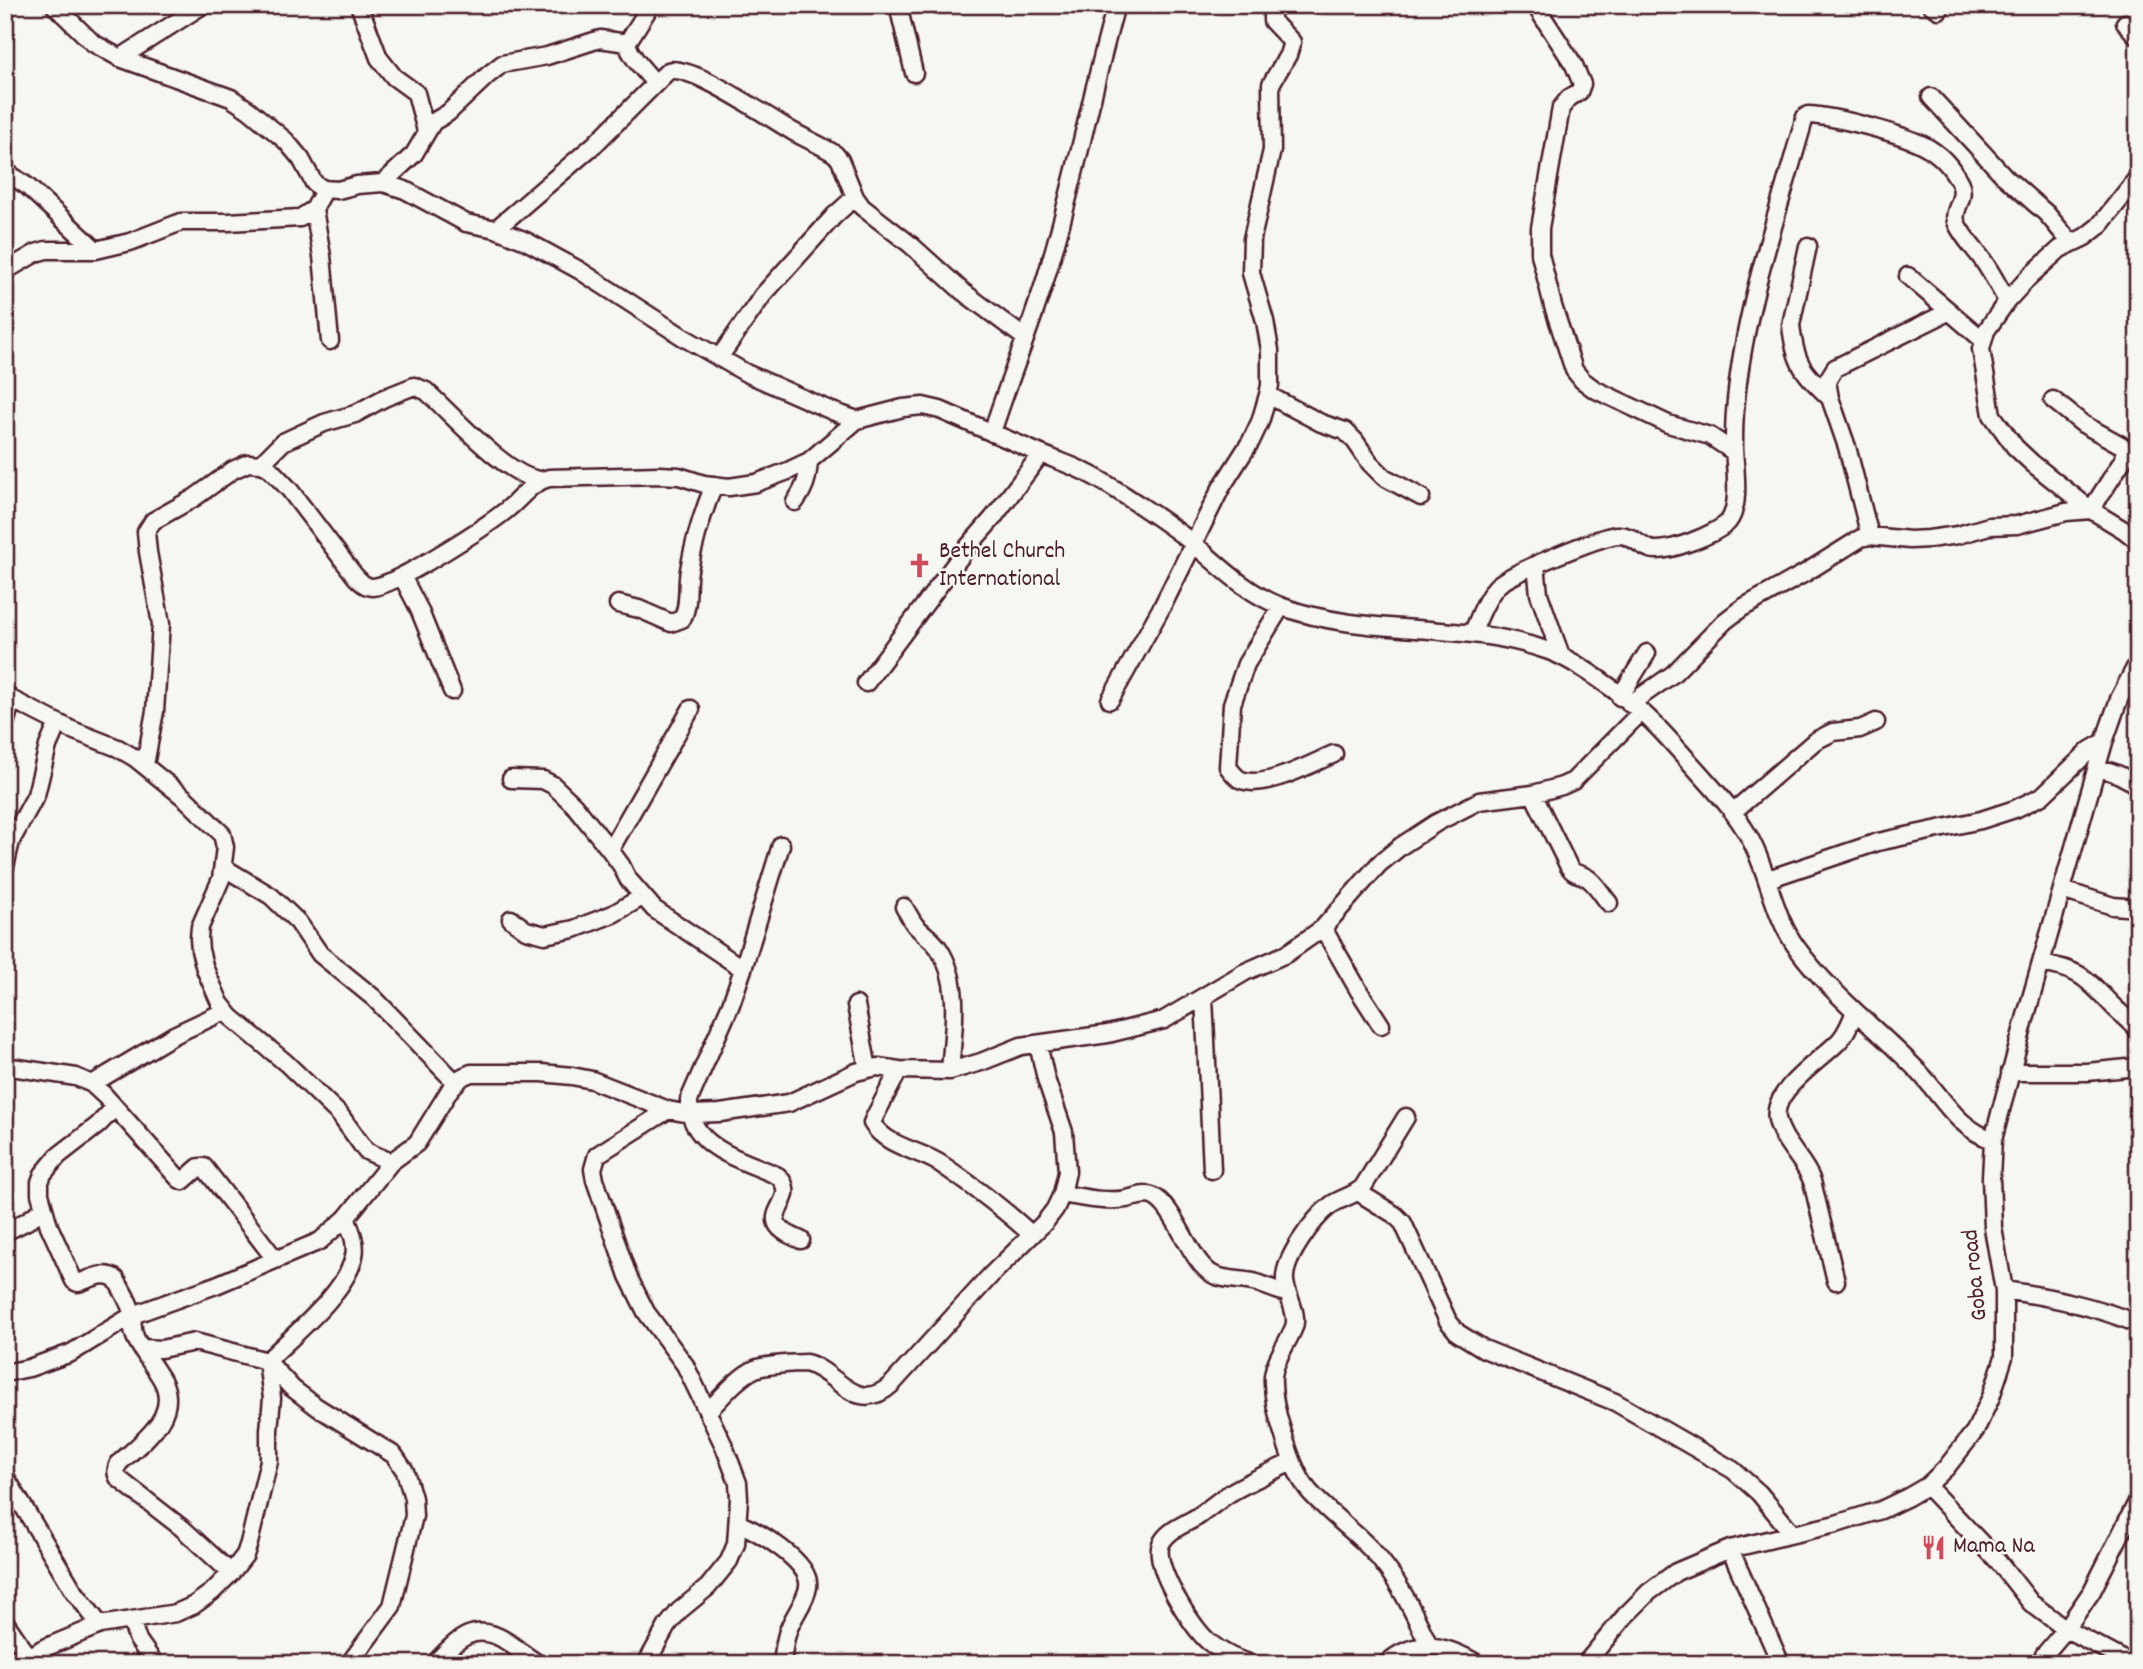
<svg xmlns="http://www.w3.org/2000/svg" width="2143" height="1669" font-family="Dekko,sans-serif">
	<rect width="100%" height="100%" fill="#f6f6f2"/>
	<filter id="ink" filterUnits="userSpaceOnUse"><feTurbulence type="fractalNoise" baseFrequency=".0143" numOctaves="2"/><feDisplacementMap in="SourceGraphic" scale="14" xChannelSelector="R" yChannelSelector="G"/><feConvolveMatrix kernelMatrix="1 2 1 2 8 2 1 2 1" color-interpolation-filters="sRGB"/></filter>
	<g filter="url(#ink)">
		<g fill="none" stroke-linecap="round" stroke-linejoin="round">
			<defs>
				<path id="minor" d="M54 5 93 43 120 58 231 98 249 110 286 141 301 159 314 183 323 189 338 190 357 185 383 183 405 190 466 223 496 229 526 241 579 270 683 337 746 373 832 411 857 420 903 408 923 406 940 410C973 424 1006 439 1039 453 1053 459 1069 464 1083 471 1103 480 1122 494 1141 506 1159 518 1178 531 1195 545 1222 568 1249 595 1283 607 1368 638 1463 620 1549 651 1577 661 1621 694 1644 714 1663 731 1678 750 1695 768 1718 794 1741 817 1755 849 1770 881 1775 918 1797 948 1831 995 1880 1031 1920 1073 1943 1098 1958 1129 1993 1140
					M359 5 379 58 394 77 416 93 426 131
					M651 5 627 43C631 58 645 71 655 83
					M898 5 914 73
					M1535 5 1574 65 1582 84 1579 92 1569 98 1561 108 1540 228V254L1553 306 1574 370 1582 380 1594 389 1668 424 1710 436 1734 452
					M1931 5 1939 10
					M2125 23 2138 37
					M120 58 203 5
					M1931 97 2005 177 2047 214 2071 243
					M5 171 27 186 96 250
					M2138 177 2099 226 2085 237 2060 249 2030 276 2007 301 1986 331 1981 349 1992 415 2015 447 2032 463 2091 510 2124 530 2138 541
					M383 183 414 154 433 122 448 113 488 75 502 64 547 56 600 39 627 43
					M314 209 322 256 330 341
					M496 229 595 144 668 71C691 63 769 118 792 131 806 139 821 145 835 154L840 160 855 197 862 207 911 245 962 291 1025 338
					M1808 246 1791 325C1795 364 1803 372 1830 398
					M5 271 36 253 46 250H96L130 242 181 222H228L300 218 314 209 325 189
					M1908 276 1983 340
					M719 358 763 295 834 216 855 197
					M1268 395 1321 423 1345 431 1355 441 1370 463 1384 477 1421 497
					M992 433C1010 375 1035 319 1051 260 1076 176 1092 90 1116 5
					M261 464 283 442 324 423 355 414 384 398 414 386 426 391C452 414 507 477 540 480
					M795 502C805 488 808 478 809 461
					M1870 536 1847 447 1830 398 1827 381 1835 368 1948 312
					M1536 565 1539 594 1561 656
					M402 576 419 609 452 691
					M618 604 639 609 671 623 682 619C690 605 686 586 689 570 694 541 703 512 714 485
					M1281 607 1246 664 1232 704 1228 767C1231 771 1235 776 1239 779 1262 791 1312 763 1334 754
					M1472 634C1479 618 1485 600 1496 587 1507 574 1599 537 1617 535 1631 534 1638 545 1650 549 1665 555 1718 533 1728 522 1741 507 1735 468 1734 449 1734 437 1734 424 1735 412 1742 317 1774 226 1800 134L1805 117 1808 115C1834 116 1899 133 1923 145 1939 153 1952 167 1960 183 1967 200 1950 211 1957 224 1963 237 1974 248 1982 259 1992 273 1999 287 2007 301
					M866 683 967 548 993 518 1041 454
					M5 696 72 730 118 748 135 758 186 799 222 834 225 847 221 879 200 927 199 938 200 950 205 969 220 1003 231 1017 286 1063 340 1115 366 1151 391 1162
					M1620 697 1647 653
					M1110 700 1163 605 1221 488 1251 441 1260 422 1268 395 1270 385V350L1265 321 1251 273 1252 239 1272 150 1271 84 1288 55 1292 42 1272 21V5
					M1630 704 1673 674 1725 621 1742 608 1805 573 1861 538 1870 536 1910 540 1929 539 1958 535 1989 526 2017 525 2066 512 2091 510 2123 460 2125 451 2121 445 2083 424 2053 400
					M5 724 9 710V697
					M145 765 155 711 161 624 148 552 146 532 153 521 194 498 233 470 248 463 261 464 268 467 289 489 355 576C361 582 365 587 373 587 395 586 492 523 510 507 523 496 532 482 549 478L659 475 679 476 704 484 729 487 756 483 788 471 809 461 857 420
					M2097 768C2113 771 2126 776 2138 787
					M511 779 543 780 553 785 574 805 610 850 621 865 628 879 654 909 743 969 731 1004 689 1100C688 1148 742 1159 778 1176 798 1196 770 1209 777 1224 781 1232 794 1237 801 1240
					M1533 794 1569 867C1574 874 1577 873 1584 876 1594 880 1602 895 1609 903
					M1734 811 1815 741 1833 732 1860 729 1876 722
					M610 850 691 709
					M5 867 11 841 36 795 48 746 58 723
					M223 867 271 896 298 922 320 954 374 998 455 1082
					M1768 879 1878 842 1981 820 2015 809 2042 796 2090 750 2104 742
					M2062 890 2113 906 2138 908
					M904 907C908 913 911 920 915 925 923 934 933 939 939 949 962 984 953 1031 950 1071
					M511 919 526 930 545 935 574 929 613 914 642 897
					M1323 928 1359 991 1381 1025
					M2041 963C2084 971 2085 978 2114 1007 2122 1015 2131 1021 2138 1030
					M743 969 781 845
					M1204 997 1212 1170
					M856 1005 868 1069
					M5 1066 76 1077 92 1084 105 1096 179 1179 183 1181 199 1167H204L275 1259
					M899 1070 875 1116 872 1123C886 1147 920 1150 941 1164 973 1186 1004 1209 1032 1235
					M2010 1072H2087L2138 1067
					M92 1084 174 1035 225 1011
					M115 1107 98 1125 58 1156 43 1174 40 1182V1194L49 1226 74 1281 78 1283C91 1279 104 1270 116 1279 121 1289 130 1302 132 1313 134 1323 130 1326 136 1339 143 1353 154 1366 162 1380 181 1415 142 1442 119 1463 116 1469 115 1473 119 1479L182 1528 231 1573
					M1406 1117 1363 1187C1354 1196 1341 1198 1331 1205 1314 1218 1283 1259 1285 1281 1286 1295 1299 1313 1294 1327 1288 1343 1275 1358 1273 1376 1272 1395 1277 1415 1283 1433 1289 1453 1296 1475 1309 1491 1333 1518 1364 1537 1385 1566 1403 1589 1416 1618 1429 1645
					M1358 1192 1395 1215 1403 1223 1448 1321 1458 1333 1484 1349 1615 1402 1733 1470 1759 1493 1792 1533
					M1062 1194C1082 1197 1105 1203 1126 1199 1134 1198 1143 1193 1152 1196 1176 1205 1189 1263 1214 1275 1227 1281 1243 1279 1257 1283 1267 1286 1276 1291 1287 1293
					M5 1232 27 1221 43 1209
					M1836 1281 1812 1181C1804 1159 1782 1143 1777 1119 1771 1090 1823 1059 1840 1040 1847 1032 1851 1022 1855 1011
					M2004 1290C2050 1297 2095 1306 2138 1324
					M142 1348 161 1349 195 1342 267 1361 292 1388 317 1407 394 1455 405 1471 413 1498 414 1516 392 1606 349 1664
					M5 1373 29 1368 71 1353 133 1315 216 1285 320 1241 346 1218 391 1162 417 1143 451 1088 462 1077 471 1073H542L572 1076 592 1080 668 1110 690 1114 720 1113 789 1103 856 1072 868 1069 878 1067 899 1070 950 1071 981 1062 1021 1046 1108 1034 1164 1020 1245 972 1286 954 1323 928 1379 864 1401 846 1436 823 1479 801 1533 794 1562 786 1573 781 1641 712
					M708 1411C722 1397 738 1377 755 1369 764 1365 796 1363 806 1363 837 1371 856 1417 892 1384L991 1275 1045 1222 1055 1209 1062 1194 1067 1172 1064 1132 1046 1079 1038 1044
					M5 1476 74 1591 100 1625
					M1927 1486 1998 1561 2031 1603 2066 1629 2132 1664
					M738 1523C757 1531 812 1562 808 1587 806 1600 795 1614 790 1626 784 1638 784 1651 782 1664
					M1730 1549 1781 1664
					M131 1621 138 1640 155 1664
					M5 1622 29 1657
					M18 1664 42 1649 100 1625 176 1613 194 1605 212 1592 231 1573 245 1555 249 1543 269 1461V1430L272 1398 267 1361C293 1335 347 1292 354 1256 357 1243 351 1230 346 1218
					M434 1664C456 1641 474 1620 506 1641 517 1648 527 1657 539 1664
					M646 1664 667 1626 679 1611 708 1587 729 1561 736 1544 739 1498 738 1483 724 1446 685 1365 646 1312 628 1276 595 1180 593 1169 597 1155 668 1110
					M1252 1664C1237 1660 1221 1652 1209 1642 1192 1628 1152 1565 1161 1544 1168 1529 1187 1524 1200 1515 1210 1508 1219 1500 1230 1493 1250 1481 1271 1472 1292 1462
					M1386 1664C1416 1637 1446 1645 1478 1664
					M1585 1664 1625 1616 1649 1592 1676 1572 1730 1549 1836 1524 1881 1510 1908 1497 1927 1486 1946 1468 1975 1431 1991 1397 2004 1357V1290L1993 1228 1991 1178 1993 1140 2025 1019 2104 742 2119 699 2138 662
					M2041 1664 2044 1655 2066 1629 2092 1591 2138 1500"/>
			</defs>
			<use href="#minor" stroke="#4a1f2b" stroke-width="21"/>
			<use href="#minor" stroke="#f6f6f2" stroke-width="16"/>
		</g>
	</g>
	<defs>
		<symbol id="church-bare" viewBox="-9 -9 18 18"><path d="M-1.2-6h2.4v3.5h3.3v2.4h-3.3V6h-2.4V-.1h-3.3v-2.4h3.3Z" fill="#d1495b" stroke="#f6f6f2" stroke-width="2.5" paint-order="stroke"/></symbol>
		<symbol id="restaurant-bare" viewBox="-9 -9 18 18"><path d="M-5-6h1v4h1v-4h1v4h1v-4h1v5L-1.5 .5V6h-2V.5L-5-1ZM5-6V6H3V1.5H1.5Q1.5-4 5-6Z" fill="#d1495b" stroke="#f6f6f2" stroke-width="2.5" paint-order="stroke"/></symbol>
	</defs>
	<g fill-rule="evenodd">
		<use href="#church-bare" x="902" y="548" width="35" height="35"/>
		<use href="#restaurant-bare" x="1916" y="1530" width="35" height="35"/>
	</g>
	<g text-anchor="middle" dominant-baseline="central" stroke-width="5" stroke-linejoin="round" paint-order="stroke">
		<g font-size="24" fill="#4a1f2b" stroke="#f6f6f2" text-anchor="start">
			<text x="939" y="552">Bethel Church<tspan x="939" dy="28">International</tspan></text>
			<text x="1953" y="1547">Mama Na</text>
		</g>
		<g font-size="24" fill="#4a1f2b" stroke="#f6f6f2">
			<text transform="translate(1976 1275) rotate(-96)">Goba road</text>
		</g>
	</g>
	<rect width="2143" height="1669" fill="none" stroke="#f6f6f2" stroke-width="28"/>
	<rect x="14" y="14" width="2115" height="1641" fill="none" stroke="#4a1f2b" stroke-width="2.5" filter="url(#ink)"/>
</svg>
